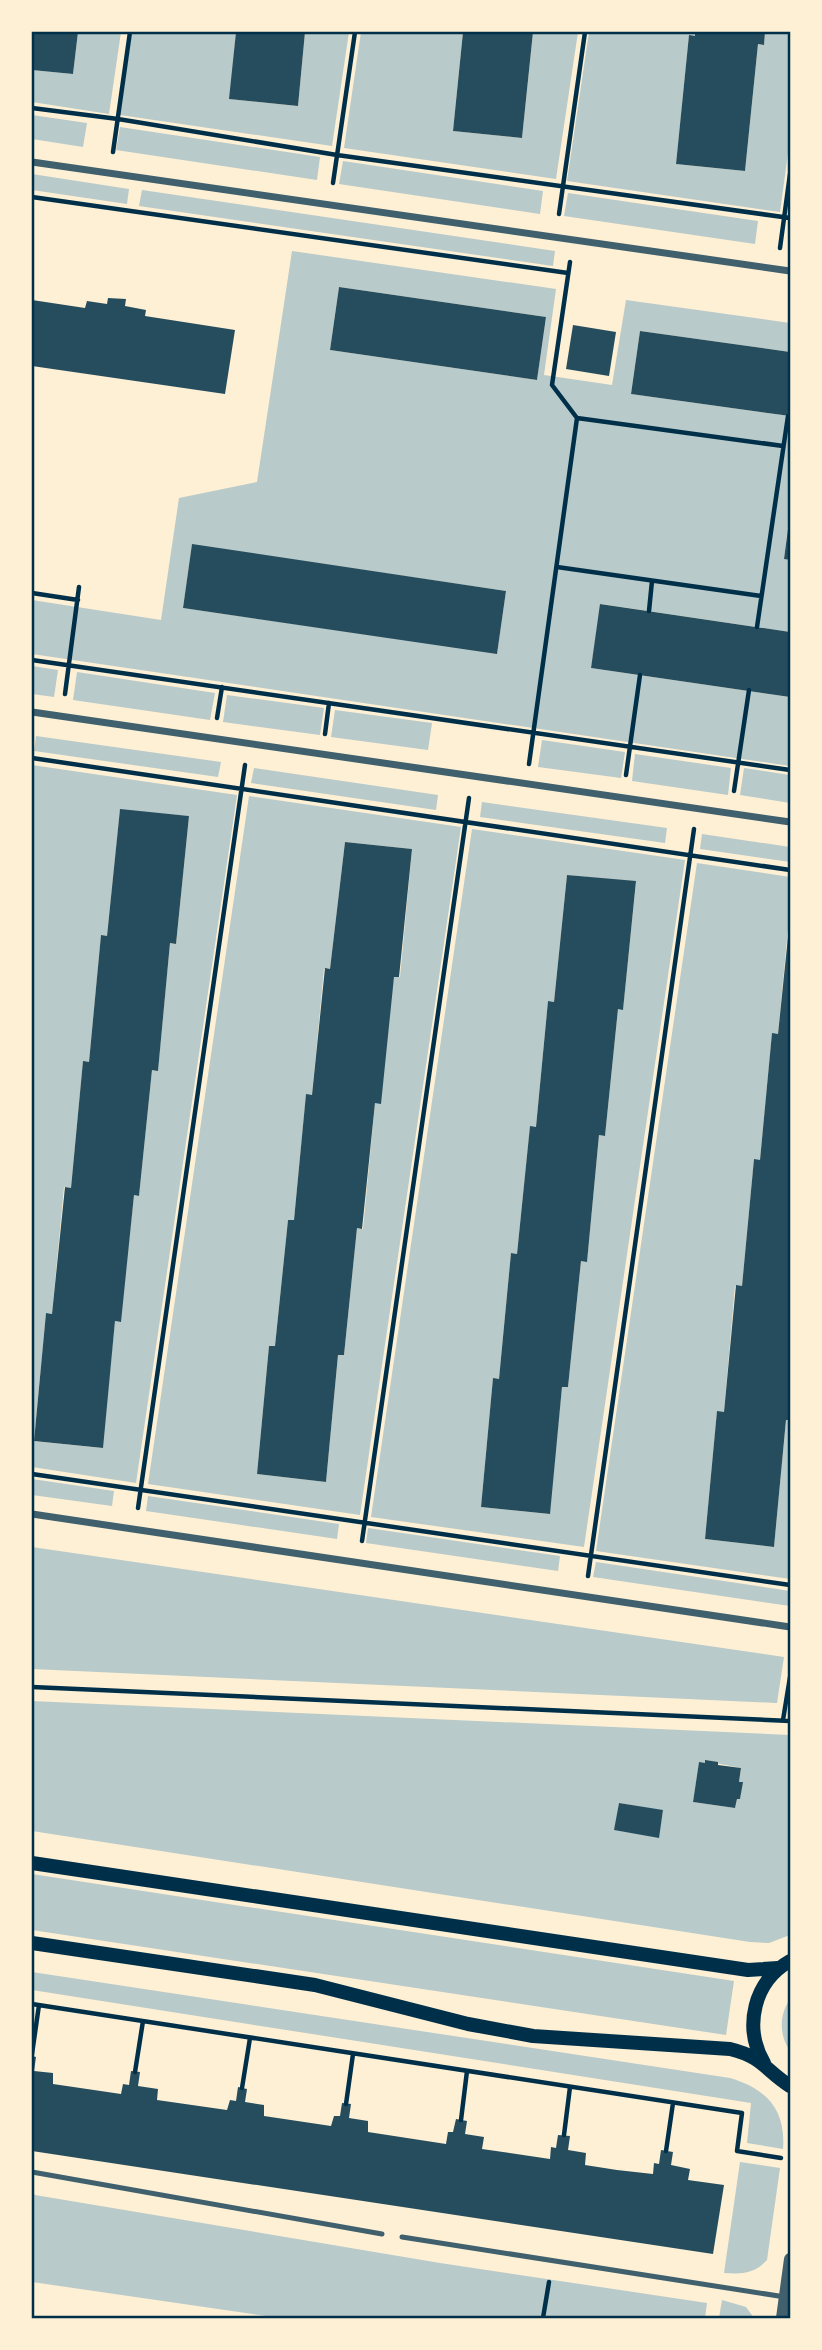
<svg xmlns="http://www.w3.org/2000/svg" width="822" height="2350" font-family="'Fira Sans Condensed',sans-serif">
	<rect width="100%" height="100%" fill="#fdf0d5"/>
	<path fill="#b9caca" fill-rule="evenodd" d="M78 32H121L109 114 32 102V70L73 74Z
		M132 32H236L230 99 298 106 305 32H349L332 146 120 115Z
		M361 32H463L453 131 522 138 533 32H578L556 179 344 148Z
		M589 32H695V36H689L676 164 745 171 758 44 764 45 765 32H790V138L780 212 567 181Z
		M32 115 87 123 83 147 32 139Z
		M120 127 320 157 317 180 116 150Z
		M343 161 543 191 540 214 339 184Z
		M32 174 129 189 127 204 32 190Z
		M142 190 555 251 553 266 139 206Z
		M568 193 758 221 755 244 564 216Z
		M292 251 556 289 544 375 612 385 626 300 790 323V352L640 331 631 394 790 416V510L784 559 790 560V632L601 604 591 668 790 697V766L32 654V600L161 620 179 498 257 482ZM339 287 546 317 537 380 330 350ZM192 545 506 591 497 653 183 608Z
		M32 666 58 670 54 697 32 694Z
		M77 672 215 693 210 720 73 700Z
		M227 695 324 708 320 735 223 722Z
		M335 710 432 723 428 750 331 737Z
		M36 736 221 762 218 777 34 751Z
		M542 740 625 752 621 778 538 767Z
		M635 754 731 768 728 795 632 781Z
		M32 765 237 795 136 1483 32 1467ZM120 810 189 816 176 944 170 943 158 1070H152L139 1196 134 1195 120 1322 115 1321 102 1448 34 1441 46 1313 52 1314 64 1187 71 1188 83 1062H89L101 936H107Z
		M254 768 438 795 436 810 251 783Z
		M744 768 790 775V803L740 795Z
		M249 796 461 827 360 1515 148 1484ZM345 842 412 849 400 977H394L375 1103 363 1229 357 1228 344 1355H338L326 1482 257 1474 269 1346H275L288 1220H294L306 1095H312L324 969H330Z
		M482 802 667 828 665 843 480 817Z
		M472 829 685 860 584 1547 371 1517ZM567 875 636 882 623 1009H618L605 1136 599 1135 587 1261H581L568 1387H562L549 1514 481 1507 493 1379H499L511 1253 517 1254 530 1127H536L548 1001 554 1002Z
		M702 834 790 847V862L700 849Z
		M697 863 790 877V908L778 1034H772L760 1160H754L742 1286H735L724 1412H717L705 1539 774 1547 786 1420H790V1579L596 1551Z
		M32 1479 114 1491 112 1506 32 1495Z
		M148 1496 339 1524 337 1539 146 1511Z
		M368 1528 560 1556 558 1571 366 1543Z
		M32 1547 784 1657 777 1703 32 1669Z
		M596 1562 790 1591V1606L593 1577Z
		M32 1701 790 1735V1935L769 1943 750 1942 32 1831ZM705 1761 741 1768 739 1782 742 1783 740 1799H737L735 1808 693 1802 699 1763H705ZM619 1803 663 1811 658 1837 615 1830Z
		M32 1874 734 1981 726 2035 32 1930Z
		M32 1972 730 2078C767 2089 786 2110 783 2149L747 2143 751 2103 32 1990Z
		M790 1999V2051C779 2035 779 2015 790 1999Z
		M740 2162 780 2168 767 2260C754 2274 743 2274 724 2273Z
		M32 2192 35 2195 440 2263 707 2303 705 2318H280L32 2282Z
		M722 2300 746 2307 754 2318H719Z"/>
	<path fill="#264d5e" d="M32 32H78L73 74 32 70Z
		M236 32H305L298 106 229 99Z
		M463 32H533L522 138 453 131Z
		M695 32H765L764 45 758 44 745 171 676 164 689 35 695 36Z
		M339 287 546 317 537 380 330 350Z
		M108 298 126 299 125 306 146 310 145 316 235 330 225 394 32 366V300L85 308 87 301 107 304Z
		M573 325 616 332 609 376 566 369Z
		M640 331 790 352V416L631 394Z
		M789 521 790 522V560L784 559Z
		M192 544 506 591 497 654 183 608Z
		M600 604 790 632V697L591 668Z
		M120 809 189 816 176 944 170 943 158 1071 152 1070 139 1196 134 1195 121 1322 115 1321 103 1448 34 1441 46 1313 52 1314 65 1187 71 1188 83 1061 89 1062 101 935 107 936Z
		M345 842 412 849 399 977H394L381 1104 375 1103 362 1229 357 1228 344 1355H338L326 1482 257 1474 269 1346H275L288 1220H294L306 1094 312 1095 325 968 330 969Z
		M567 875 636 881 623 1010 618 1009 605 1136 599 1135 587 1262 581 1261 568 1387H562L550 1514 481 1507 493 1378 499 1379 511 1253 517 1254 530 1126 536 1127 548 1001 554 1002Z
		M789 927H790V1420H786L774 1547 705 1539 717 1411 724 1412 736 1285 742 1286 754 1159 760 1160 772 1033 778 1034Z
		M705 1760 718 1762V1765L741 1768 739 1782H743L740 1799H737L735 1808 693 1802 699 1762 705 1763Z
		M619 1803 663 1810 659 1838 614 1830Z
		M32 2056 36 2057 34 2071 53 2073V2084L121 2094 123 2084 129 2085 131 2071 140 2072 138 2086 158 2089 157 2100 227 2110 230 2100 236 2101 238 2087 247 2089 245 2102 264 2105V2116L331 2126 334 2116H340L342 2103 351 2104 349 2118 368 2121V2132L446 2144 448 2132H453L456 2119 467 2121 465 2134 484 2137 482 2149 550 2159 551 2147 556 2148 558 2135 570 2136 568 2150 586 2153 585 2165 617 2170 653 2174 654 2163 659 2164 661 2150 673 2152 671 2165 690 2169 688 2180 724 2185 713 2254 32 2151Z"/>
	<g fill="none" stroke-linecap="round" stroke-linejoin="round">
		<path stroke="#003049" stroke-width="4.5" d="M32 108 118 119 337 155 790 218
			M113 152 130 32
			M333 183 355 32
			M32 197 568 273
			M559 214 585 32
			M780 248 790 174
			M570 262 552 385 577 418 783 446
			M557 567 761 596
			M32 593 78 600
			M649 611 652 581
			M757 627 788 416
			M32 660 790 770
			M65 694 79 587
			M217 718 222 687
			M325 734 329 703
			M32 758 790 870
			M529 764 577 418
			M626 775 640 675
			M734 791 749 690
			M32 1474 790 1585
			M138 1508 245 765
			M362 1541 469 798
			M588 1576 694 829
			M32 1687 790 1721
			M783 1720 790 1677
			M32 2004 742 2113 737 2151 781 2158
			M32 2054 39 2005
			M135 2072 143 2021
			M242 2088 250 2038
			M346 2104 353 2054
			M461 2120 467 2071
			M564 2135 570 2087
			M666 2151 673 2103
			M543 2318 549 2282"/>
		<path stroke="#3f606c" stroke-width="5" d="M32 2172 382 2234
			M402 2237 785 2297"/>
		<path stroke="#3f606c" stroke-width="7" d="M32 162 790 271
			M32 712 790 822
			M32 1514 790 1627"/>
		<path stroke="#3f606c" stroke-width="12" d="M782 2318 790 2259"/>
		<path stroke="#003049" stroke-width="14" d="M32 1863 748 1970 778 1968
			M32 1943 315 1985 468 2024 533 2036 730 2049C763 2057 765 2070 790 2086
			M764 2063C743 2027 754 1981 790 1961"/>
	</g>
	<rect width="822" height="2350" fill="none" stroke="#fdf0d5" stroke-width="66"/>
	<rect x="33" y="33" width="756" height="2284" fill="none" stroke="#003049" stroke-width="2.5"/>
</svg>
